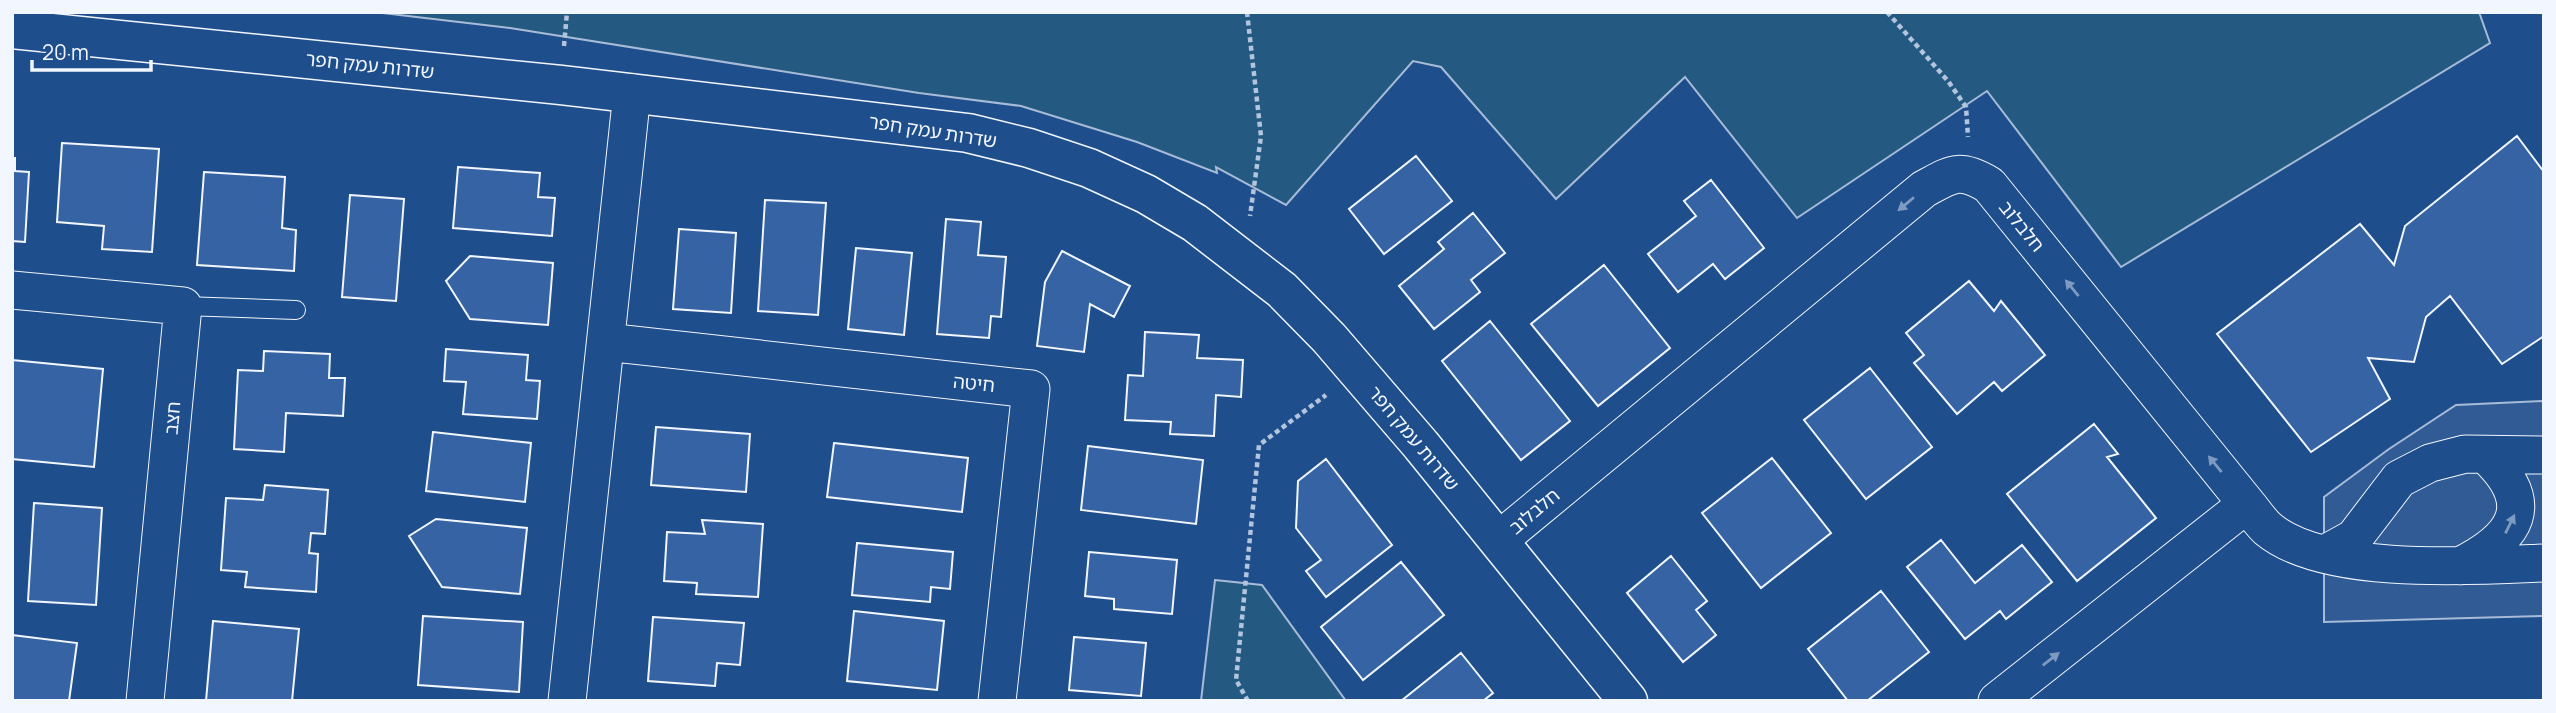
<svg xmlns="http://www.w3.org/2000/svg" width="2556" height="713" font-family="Manrope,'Noto Sans Hebrew',sans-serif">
	<rect width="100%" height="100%" fill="#1f4e8c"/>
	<path fill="#245a82" stroke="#a8bbd7" stroke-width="2" d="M374 12H2479L2490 43 2121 267 1987 91 1797 218 1685 77 1556 199 1441 67 1413 61 1286 205 1216 167 1217 173 1137 142 1021 106 919 93 510 28Z
		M1215 580 1262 585 1346 701H1201Z"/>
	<path fill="#305b95" stroke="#a8bbd7" stroke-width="2" d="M2544 401V616L2324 622V497L2389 449 2456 405Z"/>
	<path fill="#3563a3" stroke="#f2f6ff" stroke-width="2" d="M2517 136 2544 172V336L2502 364 2450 296 2426 317 2414 362 2368 358 2390 399 2311 452 2217 334 2360 224 2394 265 2405 226Z
		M62 143 159 149 152 252 102 249 104 226 57 222Z
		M1416 156 1452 201 1384 254 1349 209Z
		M12 158H15V171L29 172 25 242 12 241Z
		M458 167 540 173 538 197 555 198 552 236 453 228Z
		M204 172 285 177 282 228 296 230 294 271 197 265Z
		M1711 180 1764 248 1725 279 1713 264 1678 292 1648 254 1696 216 1684 201Z
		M350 195 404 199 396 301 342 297Z
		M765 200 826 203 818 315 758 311Z
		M1473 213 1505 253 1471 280 1480 292 1434 329 1399 286 1444 249 1438 242Z
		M946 219 981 222 978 255 1006 257 1001 317 991 316 989 338 937 334Z
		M679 229 736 233 731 313 673 309Z
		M856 248 912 253 904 335 848 329Z
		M1062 251 1130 286 1114 317 1090 304 1084 352 1037 346 1045 282Z
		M470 256 553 263 548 325 470 319 446 281Z
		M1604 265 1670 348 1598 406 1531 324Z
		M1969 281 1994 311 2001 301 2045 355 2002 391 1994 382 1957 414 1914 363 1924 355 1906 333Z
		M1490 321 1570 421 1521 460 1442 361Z
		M1145 332 1199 335 1197 358 1243 360 1241 397 1216 395 1214 436 1170 434 1171 422 1125 420 1128 375 1143 376Z
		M446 349 528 355 526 380 540 381 537 419 463 414 466 382 444 381Z
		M264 351 330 354 329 378H345L343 416 286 413 284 452 234 449 238 370 263 371Z
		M12 360 103 369 94 467 12 459Z
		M1870 368 1932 447 1866 499 1804 420Z
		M2094 424 2118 454 2107 457 2156 518 2077 581 2007 494Z
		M656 427 750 434 746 492 651 485Z
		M433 432 531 443 525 502 426 491Z
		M834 443 968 458 962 512 827 497Z
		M1088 446 1203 460 1196 524 1081 510Z
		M1772 458 1831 533 1761 588 1702 513Z
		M1326 459 1392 545 1326 597 1306 571 1321 560 1296 528 1298 481Z
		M265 485 328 490 325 534 311 533 309 553 318 554 316 592 245 587 247 572 221 570 226 498 263 500Z
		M34 503 102 508 96 605 28 601Z
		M436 519 527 528 520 594 442 587 409 536Z
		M702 520 763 524 758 597 696 594 697 583 664 581 667 532 705 534Z
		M1941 540 1975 583 2022 545 2052 582 2006 619 2000 611 1965 639 1907 567Z
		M857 543 953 552 950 589 931 587 930 602 852 595Z
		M1089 552 1177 560 1172 614 1114 609V599L1085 596Z
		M1671 556 1707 601 1696 610 1716 635 1683 662 1627 593Z
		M1401 562 1444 615 1363 680 1321 627Z
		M1881 591 1929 652 1867 701H1848L1808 649Z
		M854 611 944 621 937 690 847 681Z
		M423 616 523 622 519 692 418 685Z
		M653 617 744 623 740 665 717 663 715 686 648 681Z
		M213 621 299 629 292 701H206Z
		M12 635 77 643 69 701H12Z
		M1074 637 1146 643 1141 696 1069 690Z
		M1461 653 1493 693 1483 701H1401Z"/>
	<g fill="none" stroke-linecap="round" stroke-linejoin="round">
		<defs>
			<path id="service" d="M183 306 296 310"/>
			<path id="minor" d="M12 290 183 306 145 701
				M606 342 1031 389 997 701
				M2247 504C2254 512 2260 522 2268 529 2324 576 2474 566 2544 563
				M1499 540 1924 189C1952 174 1959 167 1989 185L2247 504 1997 701
				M2325 554 2354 538 2399 479 2430 463 2465 454 2544 455
				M2460 566C2517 537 2538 504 2486 455
				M567 701 632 93"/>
			<path id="tertiary" d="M12 29 561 85 968 133 1029 148 1089 168 1146 194 1195 223 1282 290 1329 338 1421 445 1628 701"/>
		</defs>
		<use href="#service" stroke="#f2f6ff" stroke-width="20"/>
		<use href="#minor" stroke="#f2f6ff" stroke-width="39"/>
		<use href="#tertiary" stroke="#f2f6ff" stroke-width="41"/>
		<path stroke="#b3c4dc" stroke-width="4.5" stroke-dasharray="5 3.5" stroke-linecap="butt" d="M1247 12 1261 136 1250 216
			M1887 12 1948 81 1966 107 1968 137
			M564 46 567 12
			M1248 701 1236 680 1259 445 1326 395"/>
		<use href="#service" stroke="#1f4e8c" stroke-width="18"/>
		<use href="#minor" stroke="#1f4e8c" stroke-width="37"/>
		<use href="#tertiary" stroke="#1f4e8c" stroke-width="38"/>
	</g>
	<defs><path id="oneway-solid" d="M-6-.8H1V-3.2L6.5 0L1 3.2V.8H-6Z" transform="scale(1.75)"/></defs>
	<g fill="#7e9ac0">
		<use href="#oneway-solid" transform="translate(1906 204) rotate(140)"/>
		<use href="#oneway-solid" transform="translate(2072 288) rotate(-129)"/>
		<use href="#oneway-solid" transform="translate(2215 464) rotate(-129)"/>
		<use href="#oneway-solid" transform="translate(2510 524) rotate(-64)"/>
		<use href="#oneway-solid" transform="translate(2051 659) rotate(-38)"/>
	</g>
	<g text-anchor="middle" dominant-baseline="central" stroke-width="5" stroke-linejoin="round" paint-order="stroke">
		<g font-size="19" fill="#f2f6ff" stroke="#1f4e8c">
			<text transform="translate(370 65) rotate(6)">שדרות עמק חפר</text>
			<text transform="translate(933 131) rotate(9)">שדרות עמק חפר</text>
			<text transform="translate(2022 226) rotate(51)">חלבלוב</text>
			<text transform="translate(974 383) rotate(6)">חיטה</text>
			<text transform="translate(172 418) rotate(-85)">חצב</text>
			<text transform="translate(1414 438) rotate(50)">שדרות עמק חפר</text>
			<text transform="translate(1534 511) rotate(-40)">חלבלוב</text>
		</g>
	</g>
	<rect width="2556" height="713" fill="none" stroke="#f2f6ff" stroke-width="28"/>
	<path d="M32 60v10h119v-10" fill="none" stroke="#f2f6ff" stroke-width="3.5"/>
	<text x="42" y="60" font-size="21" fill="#f2f6ff" stroke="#1f4e8c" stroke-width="5" paint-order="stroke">20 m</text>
</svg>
